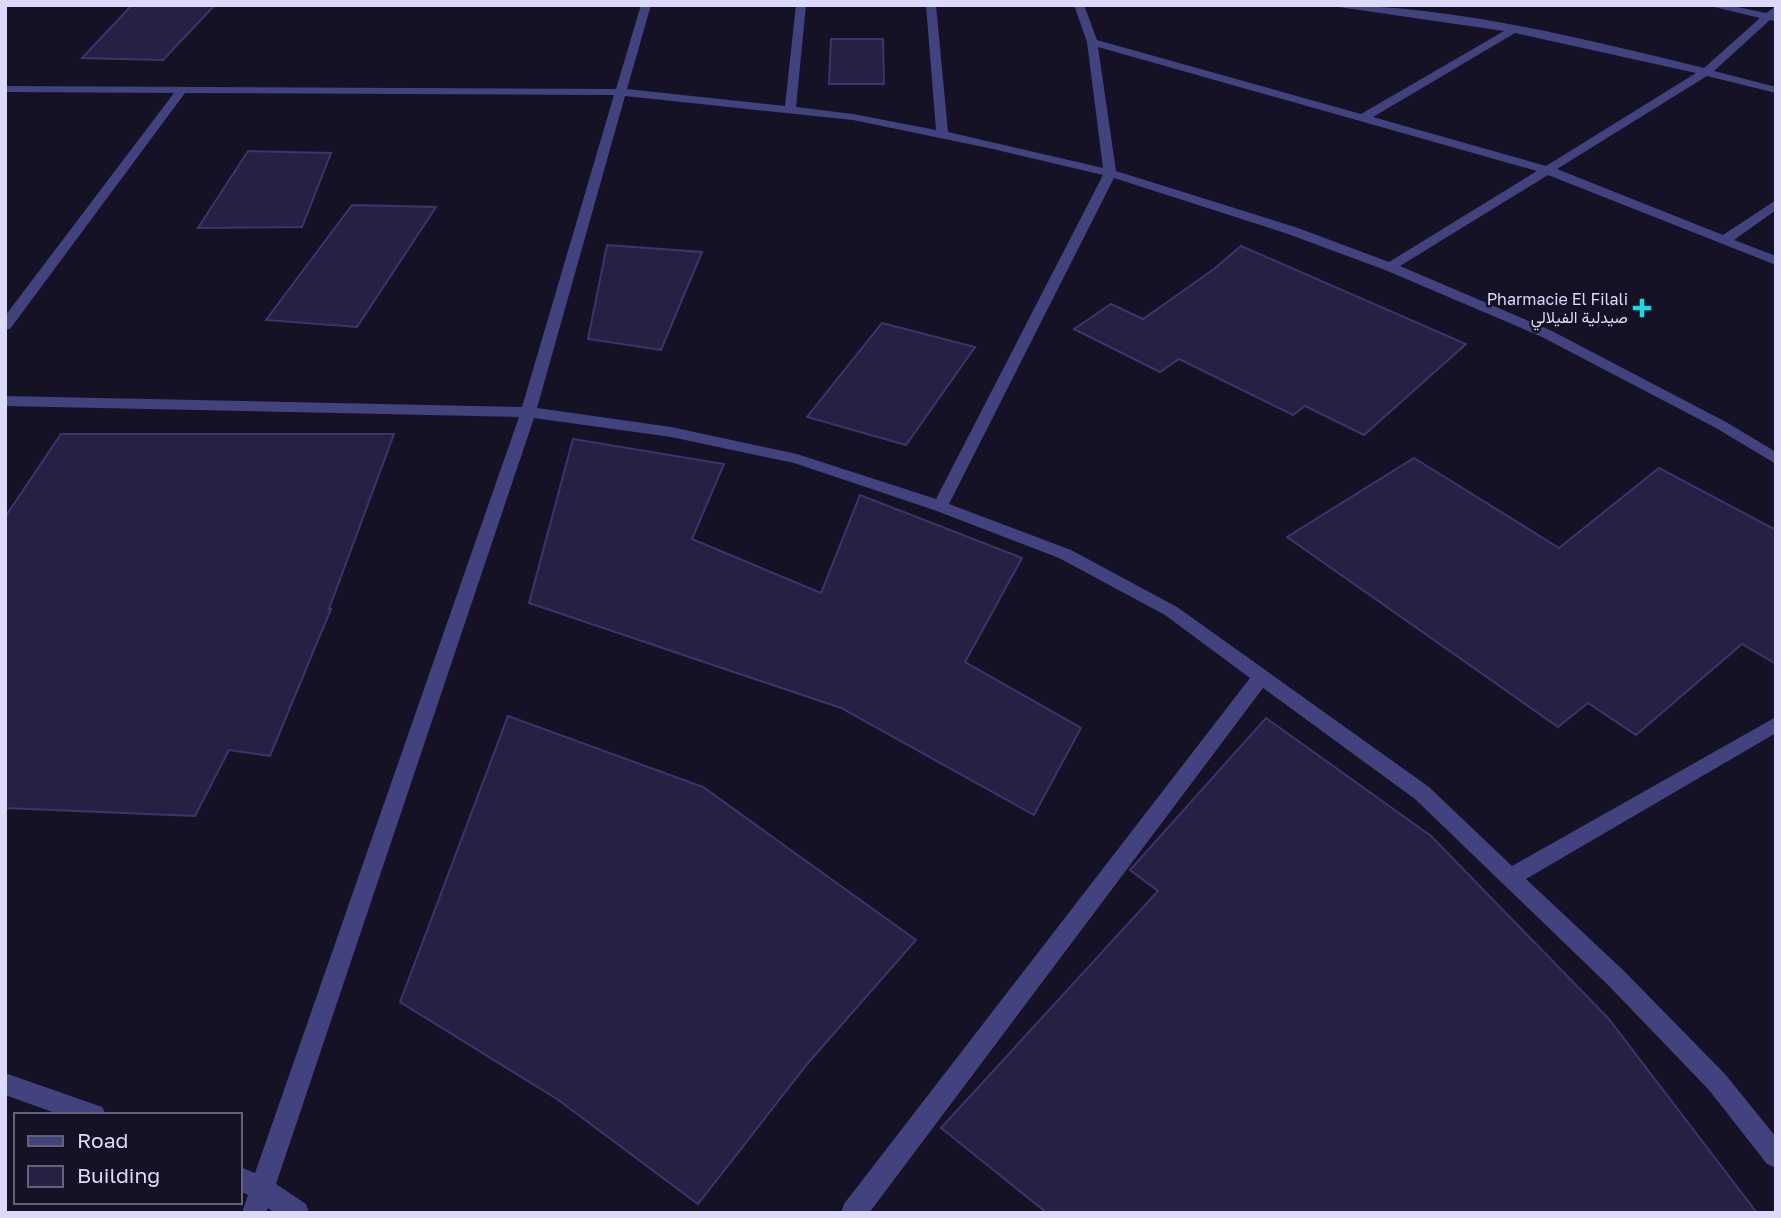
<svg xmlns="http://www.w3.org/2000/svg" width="1781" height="1218" font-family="'Golos Text',Vazirmatn,sans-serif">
	<rect width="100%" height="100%" fill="#141224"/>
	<path fill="#262043" stroke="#3e346c" stroke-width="2" d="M132 5H215L163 60 82 58Z
		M831 39H883L884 84H829Z
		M248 151 331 153 302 227 198 228Z
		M352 205 436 207 357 327 266 320Z
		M607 245 702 252 661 350 588 339Z
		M1241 246 1466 344 1364 435 1305 406 1293 415 1179 359 1160 372 1074 329 1111 304 1143 319 1214 269Z
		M882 323 975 347 906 445 807 417Z
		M61 434H394L329 609H331L270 756 229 750 195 816 5 808V517Z
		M573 439 724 464 692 539 821 593 860 495 1022 558 965 662 1081 728 1034 815 841 708 529 603Z
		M1414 458 1559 548 1659 468 1776 530V664L1742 644 1636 735 1588 703 1558 727 1287 537Z
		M508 716 703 787 916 940 808 1063 698 1204 557 1099 400 1002Z
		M1266 718 1431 836 1608 1018 1757 1213H1047L941 1128 1158 891 1130 870Z"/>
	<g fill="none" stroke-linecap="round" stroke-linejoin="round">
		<path fill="#42427e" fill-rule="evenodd" d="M641 5H651L627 89 785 106 796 5H806L796 107 853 114 936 130 926 5H936L948 132 1103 168 1087 42 1074 5H1084L1097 40 1361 114 1504 31 1325 5C1453 5 1580 38 1704 68L1760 18 1706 5H1728L1766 13 1776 6V21L1770 20 1714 71 1776 87V93L1707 76 1557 169 1723 235 1776 200V210L1734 240 1776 256V265L1548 175 1400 266 1550 330 1726 422 1776 452V464L1716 428 1540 336 1385 270 1288 234 1114 178 949 504 1071 550 1177 607 1429 787 1512 866 1776 717V733L1526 879 1624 971 1725 1074 1776 1137V1168L1767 1164 1709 1090 1608 985 1415 799 1263 688 869 1213H841L844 1204 1250 678 1165 615 1059 558 934 510 794 463 671 437 534 418 276 1184 306 1204 309 1213H275L268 1208 266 1213H242L248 1195 240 1191V1167L255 1173 519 417 5 406V396L522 407 614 95 185 93 10 329 5 330V316L174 93 5 92V86L616 89ZM1515 33 1696 73 1546 166 1373 117ZM1098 47 1537 171 1389 262 1298 228 1116 171ZM625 96 853 120 993 149 1103 175 936 499 797 454 671 427 537 408Z
			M5 1073 102 1107 106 1115H61L5 1095Z"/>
	</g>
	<path fill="#1bd8e5" stroke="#141224" stroke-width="2.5" d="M1638.5 297.5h7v7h7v7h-7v7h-7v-7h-7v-7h7z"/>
	<g text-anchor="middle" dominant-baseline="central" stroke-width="5" stroke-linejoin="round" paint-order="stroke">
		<g font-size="16" fill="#dcd9fb" stroke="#141224" text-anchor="end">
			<text x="1628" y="299">Pharmacie El Filali<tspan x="1628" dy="18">صيدلية الفيلالي</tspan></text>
		</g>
	</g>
	<rect width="1781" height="1218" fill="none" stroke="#dcd9fb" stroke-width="14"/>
	<rect x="14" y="1113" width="228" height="91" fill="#141224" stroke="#64627a" stroke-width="2"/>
	<rect x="28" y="1136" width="35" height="10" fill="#42427e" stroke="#64627a" stroke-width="2"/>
	<text x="77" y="1148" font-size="21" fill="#dcd9fb">Road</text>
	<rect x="28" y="1166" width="35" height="21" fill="#262043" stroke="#64627a" stroke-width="2"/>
	<text x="77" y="1183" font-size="21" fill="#dcd9fb">Building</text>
</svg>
